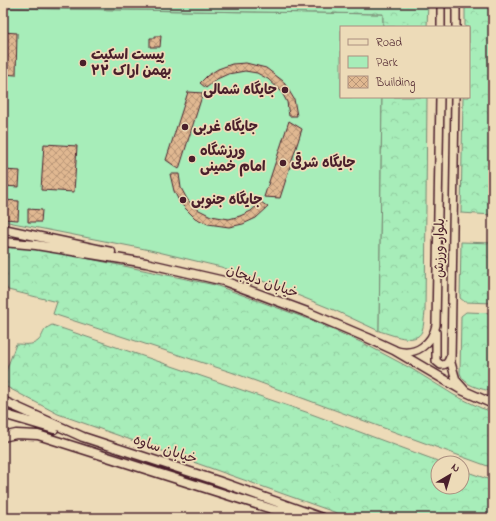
<svg xmlns="http://www.w3.org/2000/svg" width="496" height="521" font-family="'Indie Flower','Playpen Sans Arabic',sans-serif">
	<defs>
		<pattern id="forest-crowns" width="20" height="18" patternUnits="userSpaceOnUse"><rect width="20" height="18" fill="#a7edb9"/><path d="M2 6a3 3 0 1 1 6 0M12 15a3 3 0 1 1 6 0" fill="none" stroke="#91cb9f"/></pattern>
		<pattern id="building-cross-hatch" width="8" height="8" patternUnits="userSpaceOnUse"><rect width="8" height="8" fill="#e0b891"/><path d="M0 0l8 8M0 8l8-8" fill="none" stroke="#b89577"/></pattern>
	</defs>
	<rect width="100%" height="100%" fill="#eddbb8"/>
	<filter id="ink" filterUnits="userSpaceOnUse"><feTurbulence type="fractalNoise" baseFrequency=".025" numOctaves="2"/><feDisplacementMap in="SourceGraphic" scale="8" xChannelSelector="R" yChannelSelector="G"/><feConvolveMatrix kernelMatrix="1 2 1 2 8 2 1 2 1" color-interpolation-filters="sRGB"/></filter>
	<g filter="url(#ink)">
		<path fill="#a7edb9" stroke="#788672" d="M3 8 383 14V27H341V97H382L379 331 334 310 265 282 221 267 150 250 3 221Z"/>
		<path fill="url(#forest-crowns)" stroke="#788672" d="M3 3H428L427 27H383V14L3 8Z
			M465 3H493V215L461 213 463 97H469V27H465Z
			M382 97H427L425 312C424 318 424 325 422 331 416 346 391 334 379 331Z
			M461 242 493 243V303L465 302 460 298Z
			M3 247 25 248 52 251 215 285 311 320 365 344 412 369 454 395 481 408 493 412V468L231 372 53 314 57 302 8 290 3 282Z
			M466 312 493 313V392C481 388 464 387 460 373L461 316Z
			M52 325 306 412 443 463H438V487H462V470L493 481V518H351L58 414 3 385V379L16 344C23 344 32 346 38 341 45 334 41 330 52 325Z"/>
		<path fill="url(#building-cross-hatch)" stroke="#4a1f2b" d="M3 32 17 33 16 75 3 74Z
			M155 36H161L160 47H150V38H155Z
			M246 63 266 68 283 81 294 99 297 116H289L287 102 281 91 268 79 257 73 245 71 228 74 217 79 206 88 200 83 207 76 218 69 232 64Z
			M188 92 203 93 179 169 166 160Z
			M289 121 302 129 280 198 264 197Z
			M44 144 77 146 74 192 41 190Z
			M3 170 20 171 19 187 3 186Z
			M170 174H179L181 188 187 199 195 208 211 216 229 219 240 216 251 211 261 202 268 207 256 218 243 224 229 227 208 224 195 218 180 203 174 191Z
			M3 200 19 201 18 220 3 219Z
			M28 209 42 210 41 222H28Z"/>
		<g fill="none" stroke-linecap="round" stroke-linejoin="round">
			<defs>
				<path id="secondary" d="M441 27V3
					M456 27V3
					M455 97 451 363 456 380 464 389
					M436 332V361L441 365C447 365 448 362 450 357
					M397 351C416 356 432 344 436 325L440 97"/>
				<path id="primary" d="M3 229 111 252
					M3 242 36 245 146 263 224 281 307 312 368 338 394 350 462 390 493 404
					M3 401 83 437 218 481 322 518
					M3 414 54 429
					M3 437 16 434 38 435 278 511 302 514"/>
			</defs>
			<use href="#secondary" stroke="#4a1f2b" stroke-width="10"/>
			<use href="#primary" stroke="#4a1f2b" stroke-width="11"/>
			<use href="#secondary" stroke="#eddbb8" stroke-width="7"/>
			<use href="#primary" stroke="#eddbb8" stroke-width="8"/>
		</g>
	</g>
	<g fill="#4a1f2b" stroke="#eddbb8" stroke-width="1.5">
		<circle cx="83" cy="63" r="4"/>
		<circle cx="285" cy="90" r="4"/>
		<circle cx="185" cy="127" r="4"/>
		<circle cx="192" cy="159" r="4"/>
		<circle cx="283" cy="163" r="4"/>
		<circle cx="183" cy="200" r="4"/>
	</g>
	<g text-anchor="middle" dominant-baseline="central" stroke-width="3.5" stroke-linejoin="round" paint-order="stroke">
		<g font-size="14" font-weight="bold" fill="#4a1f2b" stroke="#eddbb8" text-anchor="start">
			<text x="91" y="55">پیست اسکیت<tspan x="91" dy="16">۲۲ بهمن اراک</tspan></text>
			<text x="277" y="90" text-anchor="end">جایگاه شمالی</text>
			<text x="193" y="127">جایگاه غربی</text>
			<text x="200" y="151">ورزشگاه<tspan x="200" dy="16">امام خمینی</tspan></text>
			<text x="291" y="163">جایگاه شرقی</text>
			<text x="191" y="200">جایگاه جنوبی</text>
		</g>
		<g font-size="14" fill="#4a1f2b" stroke="#eddbb8">
			<text transform="translate(440 248) rotate(-89)">بلوار ورزش</text>
			<text transform="translate(262 282) rotate(19)">خیابان دلیجان</text>
			<text transform="translate(165 450) rotate(18)">خیابان ساوه</text>
		</g>
	</g>
	<rect width="496" height="521" fill="none" stroke="#eddbb8" stroke-width="16"/>
	<rect x="8" y="8" width="480" height="505" fill="none" stroke="#4a1f2b" stroke-width="1.5" filter="url(#ink)"/>
	<rect x="340" y="26" width="130" height="72" fill="#eddbb8" stroke="#ac9080"/>
	<rect x="348" y="39" width="20" height="6" fill="#eddbb8" stroke="#ac9080"/>
	<text x="376" y="46" font-size="12" fill="#4a1f2b">Road</text>
	<rect x="348" y="56" width="20" height="12" fill="#a7edb9" stroke="#ac9080"/>
	<text x="376" y="66" font-size="12" fill="#4a1f2b">Park</text>
	<rect x="348" y="76" width="20" height="12" fill="url(#building-cross-hatch)" stroke="#ac9080"/>
	<text x="376" y="86" font-size="12" fill="#4a1f2b">Building</text>
	<g transform="translate(450 475) rotate(38)"><circle r="19" fill="#eddbb8" stroke="#ac9080"/>
	<path d="M0-3L7 15L0 10L-7 15Z" fill="#4a1f2b"/>
	<text y="-6" font-size="11" font-weight="bold" text-anchor="middle" fill="#4a1f2b">N</text>
	</g>
</svg>
